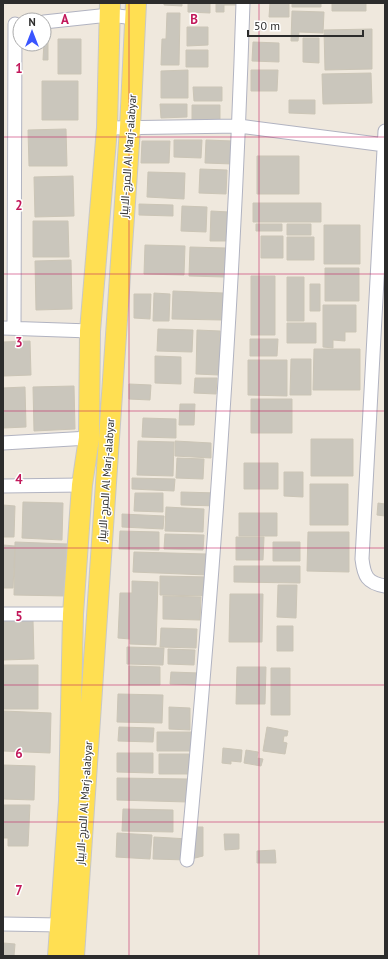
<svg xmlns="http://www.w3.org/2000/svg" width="388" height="959" font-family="'PT Sans',Cairo,sans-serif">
	<rect width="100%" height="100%" fill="#efe8dd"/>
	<path fill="#cac6bc" stroke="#cbc5b6" d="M164 3H182V6L164 5Z
		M188 3H210V13L188 12Z
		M216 3H236V5H224V12H216Z
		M270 3H289V17H269Z
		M292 3H321V7H292Z
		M332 3H366V11H332Z
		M292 11 324 12 323 33 299 32 298 41H291Z
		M167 13H180L179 65H161L162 39H166Z
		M187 27H208V45L187 46Z
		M372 29V69L325 70 324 30Z
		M303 38H319V63L303 62Z
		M58 39H81V74H58Z
		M44 41H48V60H43Z
		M253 42 279 43V62L252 61Z
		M186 50H208V67H186Z
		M188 70V98H161V71Z
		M251 70H278L277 91H251Z
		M371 73 372 103 323 104 322 74Z
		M42 81H78V120H42Z
		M193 87H222V101H194Z
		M289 100H315V114L289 113Z
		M160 104H187V117L161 118Z
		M192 105H220V120H192Z
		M66 129 67 166H29L28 130Z
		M174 140H202L201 158 174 157Z
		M206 140 233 141V164L205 163Z
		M142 141H170L169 163H141Z
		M257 156H299V194H257Z
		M200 169 227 170 226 194 199 193Z
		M148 172 185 173 184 199 147 197Z
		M73 176 74 216 35 217 34 177Z
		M253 203H321V222H253Z
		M139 204 173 205V216L139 215Z
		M182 206 207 207 206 232 181 231Z
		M211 211 229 212V241H210Z
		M33 221H68L69 257H33Z
		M256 224H282V231H256Z
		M287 224H311V235H287Z
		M324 225H360V264H324Z
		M261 236H283V258H261Z
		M287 237H314V260H287Z
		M145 245 185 246 184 275 144 274Z
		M190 247 226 248 225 277 189 276Z
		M71 260 72 309 36 310 35 261Z
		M325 268H359V301H325Z
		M251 276H275V335H251Z
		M287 277H304V321H287Z
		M310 284H320V311H310Z
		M173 291 223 293 222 320 172 319Z
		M154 293 170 294 169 321H153Z
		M134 294H151L150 319 134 318Z
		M323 305H356V332H345V341L333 340V348L323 347Z
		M287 323H316V343H287Z
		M158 329 193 330 192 352 157 351Z
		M197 330 220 331 219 375 196 374Z
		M250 339H278L277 356H250Z
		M30 341 31 375 4 376 3 342Z
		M314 349H360V390H313Z
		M155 356 181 357V384L155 383Z
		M291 359H311V395H290Z
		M248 360H287V396L248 395Z
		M195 378H217L216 394 194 393Z
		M129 384 151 385 150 400 129 399Z
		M74 386 75 429 34 431 33 387Z
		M25 387 26 427 3 428V388Z
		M251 399H292V433H251Z
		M180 404H195L194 425H179Z
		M143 418 176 419V438L142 437Z
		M311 439H353V476H311Z
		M138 441 174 442 173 476 137 475Z
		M175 441 211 443V458L175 456Z
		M177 458 204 459 203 479 176 478Z
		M244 463H278V489H244Z
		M284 472H303V497L284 496Z
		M132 478 175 479 174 491 132 489Z
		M310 484H348V525H310Z
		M181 492 218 493V506L181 505Z
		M135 493H163V512L134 511Z
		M23 502 63 503 62 540 22 538Z
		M378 503 385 504V516L377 515Z
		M3 505 15 506 14 537H3Z
		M166 507 204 509 203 532 165 531Z
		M239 513H277V536H239Z
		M122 514 164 516 163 529 122 527Z
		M120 531 159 532V550L119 549Z
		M308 532H349V572L307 571Z
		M165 534 204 535 203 550 164 549Z
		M236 537H264L263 560H236Z
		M15 542 68 544 66 596 14 595Z
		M273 542H300V561H273Z
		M3 545 15 546 13 588H3Z
		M134 552 207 554V575L133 572Z
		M234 566H300V583L234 582Z
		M160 576 210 577V596L160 595Z
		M132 581 158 582 156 645 130 644V639L118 638 120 593H132Z
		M278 585H297L296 618 277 617Z
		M230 594H263L262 642H229Z
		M163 596 201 597 200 620 163 619Z
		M3 620H33L34 659 3 660Z
		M277 626H293V651H277Z
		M161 628 197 629 196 648 160 647Z
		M127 647 164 648 163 665 127 664Z
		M168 649 195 650 194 665 168 664Z
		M3 665H38V709H3Z
		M129 666 160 667V685H129Z
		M237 667H266L265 704H236Z
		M271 668H290V715H271Z
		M171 672 199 673V685L170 684Z
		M118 694 163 695 162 723 117 722Z
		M169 707 190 708V730L169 729Z
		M3 711 51 713 50 753 3 751Z
		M119 727 154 728 153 742 118 741Z
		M267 727 288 731 287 736H284L283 742 287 743 285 754 263 751Z
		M157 732H195V751H157Z
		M223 748 242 750 241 762 231 761V764L222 763Z
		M246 750 258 752 257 758 263 759 261 766 244 763Z
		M117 753H153V773L117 772Z
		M159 754H189V774H159Z
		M3 765 35 766 34 800 3 799Z
		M117 778 189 779 188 802 117 800Z
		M3 805H30L28 846H8V838H3Z
		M123 809 173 810V832L122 831Z
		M191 827H203V856L187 860Z
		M117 833 152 835 150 859 116 857Z
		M224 834H239V849L225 850Z
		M154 837 189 839 187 860 153 859Z
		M275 850 276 863H257V851Z
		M3 943 15 944 14 956H3Z"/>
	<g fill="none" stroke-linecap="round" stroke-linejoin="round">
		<defs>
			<path id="street" d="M44 22 109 15 135 18
				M107 128 239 126 385 145
				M385 131 362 559C364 576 367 583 385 586
				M3 328 90 331
				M14 328 15 24
				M3 443 89 438
				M3 486 82 485
				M3 614H73
				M187 860C214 575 234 289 243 3
				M3 924 60 925"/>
			<path id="primary" d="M58 956 69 801 73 614 82 485 89 438 90 331 107 128 110 3
				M74 956 130 128 136 3"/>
		</defs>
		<use href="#street" stroke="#b1b3c1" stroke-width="15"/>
		<use href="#primary" stroke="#c8c8c8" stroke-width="22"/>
		<use href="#street" stroke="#fff" stroke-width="13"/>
		<use href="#primary" stroke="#ffdf52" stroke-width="20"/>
	</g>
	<path fill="none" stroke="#c2185b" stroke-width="1" stroke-opacity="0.55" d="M129 3V956M259 3V956M3 137H385M3 274H385M3 411H385M3 548H385M3 685H385M3 822H385"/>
	<g text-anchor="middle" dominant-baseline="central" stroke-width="3" stroke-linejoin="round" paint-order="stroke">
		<g font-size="11" fill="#2c2c2c" stroke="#fff">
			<text transform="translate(128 156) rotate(-86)">المرج-الابيار Al Marj-alabyar</text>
			<text transform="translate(106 480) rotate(-86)">المرج-الابيار Al Marj-alabyar</text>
			<text transform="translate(84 803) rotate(-86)">المرج-الابيار Al Marj-alabyar</text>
		</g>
	</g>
	<g font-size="13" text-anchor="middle" font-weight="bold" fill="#c2185b" stroke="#fff" stroke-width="3" stroke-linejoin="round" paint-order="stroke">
		<text x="65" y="24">A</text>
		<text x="194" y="24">B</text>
		<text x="19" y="73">1</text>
		<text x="19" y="210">2</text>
		<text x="19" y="347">3</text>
		<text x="19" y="484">4</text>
		<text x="19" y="621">5</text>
		<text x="19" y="758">6</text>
		<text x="19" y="895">7</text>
	</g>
	<rect width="388" height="959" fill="none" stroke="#2c2c2c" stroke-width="8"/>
	<g transform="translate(32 32)"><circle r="19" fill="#ffffff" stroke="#ababab"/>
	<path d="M0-3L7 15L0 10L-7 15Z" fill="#3a55ff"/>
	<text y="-6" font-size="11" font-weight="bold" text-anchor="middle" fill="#2c2c2c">N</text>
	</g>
	<path d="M248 30v6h115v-6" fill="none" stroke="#2c2c2c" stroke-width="2"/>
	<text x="254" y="30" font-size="12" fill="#2c2c2c" stroke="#ffffff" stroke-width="3" paint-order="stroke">50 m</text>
</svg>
